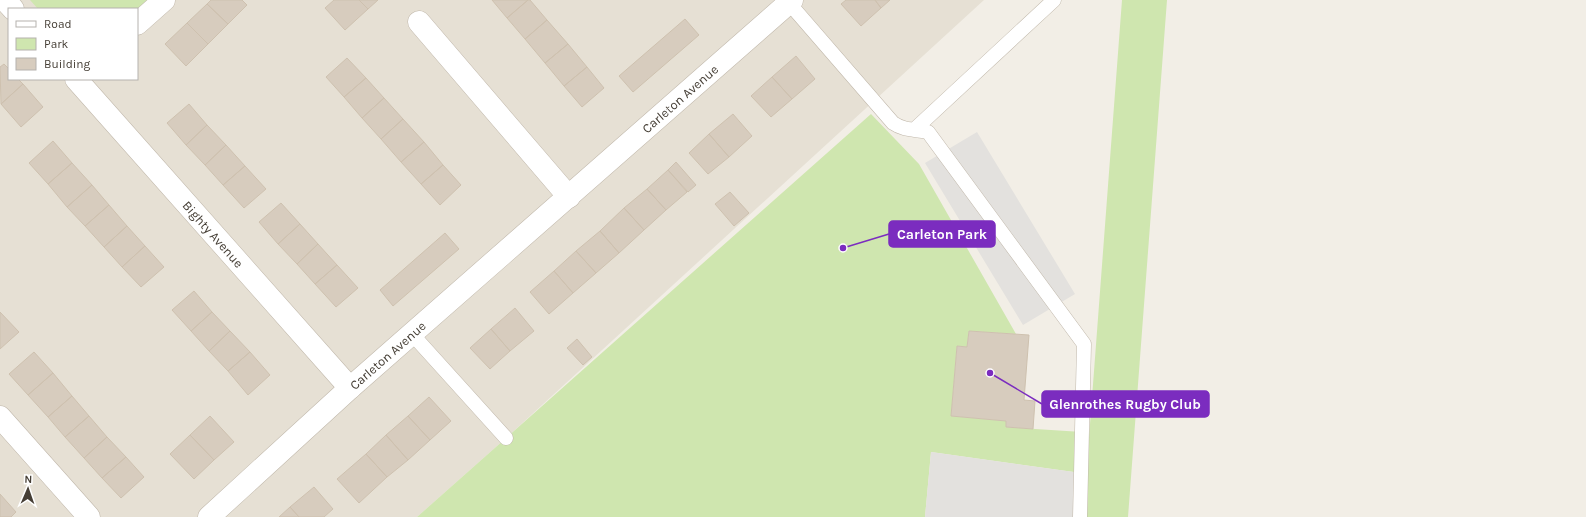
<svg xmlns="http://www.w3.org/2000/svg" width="1586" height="517" font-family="Karla,sans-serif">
	<rect width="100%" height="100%" fill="#f2eee6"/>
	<path fill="#e6e0d4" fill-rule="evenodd" d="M0 0H984L506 438 417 517H0ZM9 9H137V79H9Z"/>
	<path fill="#cfe6af" d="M30 0H151L137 13V9H38Z
		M1122 0H1167L1128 517H1083Z
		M871 114 919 164 1016 334 969 331 967 347 957 346 951 416 1006 421V427L1082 432 1081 473 931 452 925 517H417Z"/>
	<path fill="#e3e1de" d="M977 132 1075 294 1023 325 925 163Z
		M931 452 1081 473 1080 517H925Z"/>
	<path fill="#d7ccbe" stroke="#cec1af" d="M211 0H242L247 5 228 24 207 4Z
		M334 0H359L368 9 345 30 325 8Z
		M359 0H378L368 9Z
		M492 0H528L507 18Z
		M528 0H530L547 20 525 39 507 18Z
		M846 0H875L881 8 861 26 841 4Z
		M875 0H890L881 8Z
		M207 4 228 24 208 44 187 23Z
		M685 19 699 35 633 92 619 76Z
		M547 20 568 44 545 63 525 39Z
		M187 23 208 44 186 66 165 44Z
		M568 44 587 67 564 86 545 63Z
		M796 56 815 79 792 99 772 77Z
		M347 58 366 78 344 97 326 77Z
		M4 64 9 69V79H18L23 84 1 104 0 67Z
		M587 67 604 88 582 107 564 86Z
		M772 77 792 99 771 117 751 96Z
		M366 78 384 98 362 118 344 97Z
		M23 84 43 107 21 127 1 104Z
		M384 98 403 119 381 139 362 118Z
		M189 104 207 125 186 145 167 123Z
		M733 114 752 136 729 157 709 134Z
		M403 119 424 142 401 162 381 139Z
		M207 125 226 145 205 165 186 145Z
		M709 134 729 157 708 174 689 153Z
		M53 141 72 163 48 184 29 163Z
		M424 142 443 165 421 184 401 162Z
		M226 145 245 166 223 185 205 165Z
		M676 162 696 185 688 192 668 170Z
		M72 163 92 185 67 207 48 184Z
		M443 165 461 185 440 205 421 184Z
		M245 166 266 189 244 208 223 185Z
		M668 170 687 192 666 210 647 189Z
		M92 185 109 205 85 226 67 207Z
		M647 189 666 210 644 230 624 208Z
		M730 192 749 213 734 226 715 204Z
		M281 203 300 224 278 244 259 222Z
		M109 205 127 226 104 247 85 226Z
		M624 208 644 230 619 253 600 231Z
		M300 224 318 244 297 264 278 244Z
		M127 226 145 246 122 267 104 247Z
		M600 231 619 253 596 273 576 251Z
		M445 233 459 249 393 306 380 290Z
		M318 244 337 265 315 284 297 264Z
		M145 246 164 267 141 287 122 267Z
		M576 251 596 273 573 293 554 271Z
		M337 265 358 288 336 307 315 284Z
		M554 271 573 293 549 314 530 292Z
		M194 291 212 312 191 331 172 310Z
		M515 308 534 331 510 351 491 329Z
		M0 312 19 332 0 349Z
		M212 312 230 331 209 351 191 331Z
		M491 329 510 351 490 369 470 348Z
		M230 331 250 352 228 371 209 351Z
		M969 331 1029 335 1024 400 1035 401 1033 429 1006 427V421L951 416 957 346 967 347Z
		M577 339 592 357 583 365 567 348Z
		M34 352 53 373 28 395 9 374Z
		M250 352 270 375 248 395 228 371Z
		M53 373 72 396 48 417 28 395Z
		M72 396 89 416 65 437 48 417Z
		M429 397 451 421 430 440 408 416Z
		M89 416 107 437 84 458 65 437Z
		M210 416 234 442 214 460 190 435Z
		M408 416 430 440 408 460 386 435Z
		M190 435 214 460 194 479 170 454Z
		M386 435 408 460 387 477 366 454Z
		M107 437 126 457 102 478 84 458Z
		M366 454 387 477 359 503 337 479Z
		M126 457 144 477 121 498 102 478Z
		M314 487 333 509 324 517H299L290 507Z
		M0 494 16 512 11 517H0Z
		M290 507 299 517H279Z"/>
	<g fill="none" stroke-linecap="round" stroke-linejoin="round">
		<defs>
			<path id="service" d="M789 3 893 123C905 131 914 129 928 132L1084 344 1080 517
				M915 129 1054 0
				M412 334 506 438"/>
			<g id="minor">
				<path d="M5 0 13 9"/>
				<path d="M419 22 569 197"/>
				<path d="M137 24 164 0"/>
				<path id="s1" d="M76 79 350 388"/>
				<path d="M0 417 89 517"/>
				<path id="s2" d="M209 517 350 388 792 0"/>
			</g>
		</defs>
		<use href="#service" stroke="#c1b8ab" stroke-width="15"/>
		<use href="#minor" stroke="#c1b8ab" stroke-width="23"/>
		<use href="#service" stroke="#fff" stroke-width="14"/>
		<use href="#minor" stroke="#fff" stroke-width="22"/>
	</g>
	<g text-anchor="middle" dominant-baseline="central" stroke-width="4" stroke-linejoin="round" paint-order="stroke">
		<g font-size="13" fill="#453e35" stroke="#fff">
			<text stroke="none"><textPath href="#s2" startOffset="630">Carleton Avenue</textPath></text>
			<text stroke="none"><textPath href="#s1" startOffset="207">Bighty Avenue</textPath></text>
			<text stroke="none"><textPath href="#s2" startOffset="241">Carleton Avenue</textPath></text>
		</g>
	</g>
	<path fill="none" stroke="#7b2cbf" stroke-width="1.5" d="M843 248L889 234M990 373L1042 404"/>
	<g fill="#7b2cbf" stroke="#fff" stroke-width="1.5">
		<circle cx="843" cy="248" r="4"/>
		<circle cx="990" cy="373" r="4"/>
	</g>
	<g fill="#7b2cbf" stroke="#7b2cbf" stroke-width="1.5">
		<rect x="889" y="221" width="106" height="26" rx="4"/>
		<rect x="1042" y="391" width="167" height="26" rx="4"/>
	</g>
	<g font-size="14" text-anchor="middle" font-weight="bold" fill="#fff">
		<text x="942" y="239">Carleton Park</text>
		<text x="1125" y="409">Glenrothes Rugby Club</text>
	</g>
	<rect x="8" y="8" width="130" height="72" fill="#ffffff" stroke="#b5b2ae"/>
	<rect x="16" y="21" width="20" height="6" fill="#ffffff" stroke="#b5b2ae"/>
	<text x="44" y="28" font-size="12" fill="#453e35">Road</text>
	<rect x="16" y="38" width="20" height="12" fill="#cfe6af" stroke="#b5b2ae"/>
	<text x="44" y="48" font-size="12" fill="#453e35">Park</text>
	<rect x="16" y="58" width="20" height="12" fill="#d7ccbe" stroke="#b5b2ae"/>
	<text x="44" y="68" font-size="12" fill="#453e35">Building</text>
	<g transform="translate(28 489) rotate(2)" stroke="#ffffff" stroke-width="3" paint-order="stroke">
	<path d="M0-3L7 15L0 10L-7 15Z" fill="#453e35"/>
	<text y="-6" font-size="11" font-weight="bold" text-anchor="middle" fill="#453e35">N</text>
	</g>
</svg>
